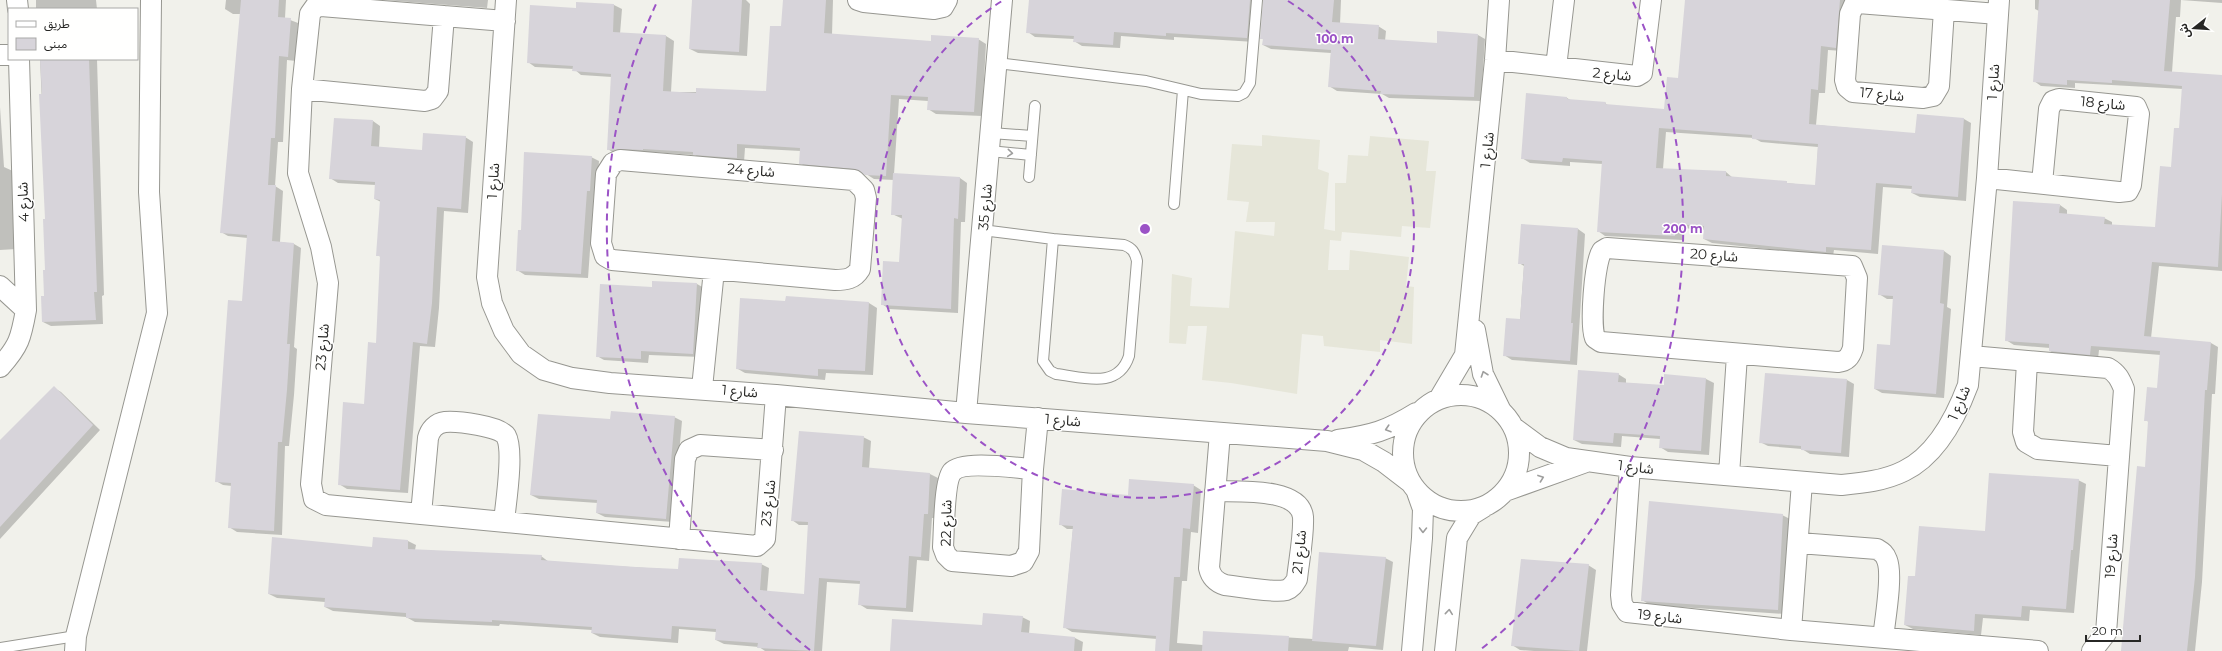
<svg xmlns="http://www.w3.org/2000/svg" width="2222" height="651" font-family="Montserrat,'Noto Sans Arabic',sans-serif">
	<rect width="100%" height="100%" fill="#f1f1eb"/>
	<path fill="#e6e6d9" d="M1262 135 1320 140 1318 169 1329 173 1324 229 1335 231V183H1346L1348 155 1368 156 1370 136 1429 141 1426 171H1436L1430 228 1402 226 1401 237 1342 232 1341 241 1330 240 1328 270H1349L1350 250 1409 257 1406 286 1414 287 1412 344 1380 340V352L1324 346 1323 336 1302 334 1297 394 1231 383 1202 380 1207 326H1188L1186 344 1169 343 1172 274 1192 278 1190 306 1229 308 1235 231 1274 236 1275 222H1246L1249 202 1227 200 1232 144 1262 146Z"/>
	<path fill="#0003" fill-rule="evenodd" d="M36 0H96L97 9H36Z
		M226 0H286L285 18 298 23 296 61 287 60 283 142H278L275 186 283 191 280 242 294 244 301 248 294 347 297 349 294 395 289 446H285L282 535 237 532 229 527 232 486 223 485 216 481 229 301 243 302 248 238 228 236 221 232 241 14H233L225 9Z
		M384 0H488L487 8Z
		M693 0H746L750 4 747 56 698 53 690 49Z
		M784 0H833L832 35 932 42 978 39 986 44 982 116 936 114 928 109V101L899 99 894 174 960 178 967 183 965 222H961L958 313 889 309 882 304 900 263 903 219 892 214 894 180 874 179 863 172 808 168 800 163 801 151 745 148 744 162 701 159 695 155 651 152V154H615L608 149 612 77 581 75 574 69 535 67 528 62 577 9 614 5 622 9 620 34 666 36 674 41 671 92H767L782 27Z
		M1030 0H1254L1255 42 1174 37V40L1121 36 1120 48 1082 46 1074 41V39L1035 37 1028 32Z
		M1264 0H1341L1340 24 1378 26 1386 31 1385 41 1438 45 1478 35 1485 39 1481 101 1389 98 1382 94 1337 91 1329 86 1331 53 1271 49 1263 45 1264 40 1261 38Z
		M1686 0H1848L1843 51 1828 50 1825 93H1819L1816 125 1916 134 1964 119 1971 123 1966 201 1920 197 1912 193V189L1883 187 1878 254 1834 250 1833 256 1712 243 1704 239 1705 230 1683 228 1682 240 1605 236 1598 231 1603 164 1570 162V166L1530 163 1522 158 1567 98 1572 101 1605 103 1609 106 1665 110 1679 79ZM1666 132 1754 138 1761 142 1818 147 1816 186 1733 178 1726 172 1663 169Z
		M2035 0H2222V3L2181 0 2180 17H2176L2172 72 2222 76V271L2159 266 2151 338 2211 343 2218 347 2215 394H2212L2202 582 2195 651H2122L2146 468 2149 422 2145 420 2158 389 2161 355 2099 350 2098 359 2057 355 2050 351V348L2014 345 2006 340 2060 205 2067 210V215L2104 218 2112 222V225L2156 229 2172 168 2180 130 2183 89 2075 83V88L2041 86 2034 81 2039 11 2035 9Z
		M40 59H97L104 295 102 296 103 324 51 326 43 322 47 220Z
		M0 107 4 167 15 172 17 249 0 250Z
		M373 121 380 126 379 148 422 151 465 137 473 142 468 213 444 211 439 308 435 347 420 346 408 493 347 489 339 484 365 405 377 344 381 257 377 255 381 202 375 199 376 185 338 183 330 178Z
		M591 157 599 161 597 195H594L588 278 525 275 517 270Z
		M1578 229 1585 234 1577 365 1512 360 1504 355 1520 320 1524 266 1519 263Z
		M1944 251 1951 256 1947 307 1951 309 1944 398 1882 393 1875 389 1891 346 1894 299H1887L1879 294Z
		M697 284 704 288 701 357 649 355 648 363 604 360 597 356 653 288Z
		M786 302 869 303 877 308 873 375 826 373 825 380 745 373 738 369Z
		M1618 374 1626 379V383L1664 386 1665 375 1706 379 1714 383 1709 455 1668 452 1660 447V439L1622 436 1621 447 1582 444 1574 440Z
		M1847 380 1854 384 1849 457 1810 454 1802 449 1768 446 1760 442Z
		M54 388 61 392 100 430 0 539V442Z
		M674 417 682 421 673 522 605 517 597 513 598 503 539 499 531 495Z
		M863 437 871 441 869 469 930 474 938 478 935 518H932L929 561 917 560 913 612 867 609 859 604 861 584 827 582 822 651H765L759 647 724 644 716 640V632L679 629 678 643 600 637 592 633V630L500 624 499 626 415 622 406 617 333 611 325 607V602L277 598 269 594 373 548 408 541 416 545 415 550 541 556 549 562 679 570 761 564 769 568 767 592 805 595 809 525H799L792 520Z
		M2078 480 2086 484 2074 613 2030 610 2029 621 1983 618 1981 635 1913 629 1905 625 1916 577Z
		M1193 485 1201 490 1198 533 1191 532 1187 581H1182L1177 643 1203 645 1204 632 1313 639 1385 558 1393 562 1383 650 1349 647 1348 651H1156L1157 639 1072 632 1064 627 1073 529H1067L1060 524 1129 496Z
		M1782 515 1790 519 1785 614 1650 605 1642 600Z
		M1588 565 1596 570 1587 651H1534L1520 650 1512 645Z
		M1022 617 1030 621 1029 634 1075 638 1083 642 1082 651H891Z"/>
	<path fill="#d7d4da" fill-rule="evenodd" d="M241 0H279L278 17 291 18 288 57 279 56 275 138H271L268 185H276L272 241 294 243 287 344H290L287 390 282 442H278L274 531 228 528 231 483 215 482 228 300 242 301 247 235 220 233Z
		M692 0H742L739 52 689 49Z
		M783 0H826L824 33 931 41V35L979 38 974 112 927 110 928 97 891 95 886 176 865 175 855 169 799 164 800 148 737 144V158L693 155V152L643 149V150L621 149 607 150 611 74 572 71 573 66 527 63 530 5 576 8V2L614 4 613 32 666 35 663 91 696 93V88L766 91 770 26H781Z
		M1029 0H1250L1247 38 1166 33V36L1114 32 1113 45 1073 42 1074 36 1026 33Z
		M1263 0H1334L1332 22 1379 25 1378 39 1437 43V31L1478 34 1474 97 1380 94 1381 91 1328 87 1331 50 1262 45 1263 39H1260Z
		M1685 0H1840L1836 48 1821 46 1818 90 1811 89 1809 124 1915 133 1917 114 1964 118 1958 197 1911 193 1912 186 1876 183 1871 250 1826 247V252L1703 239 1704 226 1676 224 1675 236 1597 232 1602 161 1563 158 1562 162 1521 159 1526 93 1567 97V99L1606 102 1605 104 1664 109 1667 77 1678 78ZM1659 128 1752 135V139L1818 144 1815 185 1787 183V181L1726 176V171L1656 168Z
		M2039 0H2170L2164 71 2222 75V194L2218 267 2152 262 2144 336 2211 342 2207 390H2205L2195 577 2187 651H2121L2137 466 2145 467 2148 421H2144L2147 387 2157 388 2160 351 2091 346 2090 355 2049 351V344L2005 341 2013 201 2060 204 2059 213 2105 217 2104 224 2155 227 2160 166 2171 167 2174 128H2179L2182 86 2112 80V83L2067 80V85L2033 82Z
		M40 59H89L97 292H94L96 320 42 322 41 296H44L43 270H45L43 219H45L39 94H42Z
		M334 118 373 120 371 146 422 150 423 133 466 136 461 209 437 207 432 303 427 344 413 342 400 490 338 485 343 402 364 404 368 342 376 343 380 256H376L380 200 374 199 375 182 329 179Z
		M524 152 592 156 590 191H587L581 274 516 271 518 230H521Z
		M893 173 960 177 958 219 954 218 951 309 881 305 883 261 899 262 902 215H891Z
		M1521 224 1578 228 1571 323H1573L1570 361 1503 356 1506 318 1520 319 1524 264H1518Z
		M1882 245 1944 250 1940 303 1944 304 1936 394 1874 389 1877 344 1890 345 1893 296 1878 295Z
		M652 281 697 283 693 354 641 351V359L596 357 600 284 652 287Z
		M786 296 869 302 865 371 818 369V376L736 369 740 298 785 301Z
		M1578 370 1619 373 1618 382 1664 385V374L1706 378 1701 451 1659 448 1660 436 1614 433 1613 443 1573 440Z
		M1765 373 1847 379 1841 453 1801 450V446L1759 443Z
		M54 386 93 425 0 527V440Z
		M611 411 675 416 666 519 596 513 597 500 530 495 538 414 610 419Z
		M799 431 864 436 862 467 930 473 928 514H924L921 557 909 556 906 608 858 605 860 581 819 578 814 651 757 648 758 643 715 640 716 629 672 626 671 639 591 633 592 627 492 620V622L406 618V613L324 607 325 598 268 594 272 537 372 547 373 537 408 540V549L542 555 541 560 636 567 678 569 679 558 762 563 760 590 804 594 808 522 791 521Z
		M1989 473 2079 479 2073 550H2071L2066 609 2022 606 2021 617 1975 614 1974 631 1904 625 1908 576H1915L1919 526 1985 531Z
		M1129 479 1194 484 1190 529 1183 528 1180 577H1174L1169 651H1155L1156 636 1063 628 1073 526 1059 525 1062 489 1128 495Z
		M1649 501 1783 514 1778 610 1641 601Z
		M1319 552 1386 557 1376 646 1312 641Z
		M1521 559 1589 564 1579 651 1511 646Z
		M983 613 1023 616 1021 632 1075 637 1074 651H890L892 619 982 625Z
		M1203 631 1289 636 1288 651H1202Z"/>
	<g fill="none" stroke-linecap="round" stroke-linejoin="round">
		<defs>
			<path id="service" d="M997 63 1146 81 1201 94 1238 96 1244 93 1250 83 1257 0
				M991 133 1032 136
				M989 151 1031 155
				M1029 177 1035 106
				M1174 204 1183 90
				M982 230 1053 239
				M1053 239 1124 245C1132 248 1135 252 1137 261L1129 356C1118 390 1083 377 1056 374L1050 371 1043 361Z
				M0 648 76 636"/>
			<path id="minor" d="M17 0 18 9
				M506 0 487 277 492 303 504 331 521 354 544 370 572 378 610 383 776 395 966 413 1327 441 1363 450 1384 462 1410 482
				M858 0 864 2 934 9 943 7 947 0
				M1944 10 1939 86 1933 96 1923 98 1853 92 1847 87 1845 80 1850 14 1854 5 1858 3 1998 14
				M505 21 321 6 315 7 310 14 302 89 298 173 321 247 328 283 311 484 314 499 326 505 757 546 765 539 776 395
				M0 55H9
				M1495 60 1637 76 1642 73 1651 0
				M1556 67 1564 0
				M302 89 425 101 432 99 438 91 444 16
				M620 160 854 180 864 190 866 198 860 269C854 279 846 280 835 280L612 260 605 256 601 243 606 174 613 163Z
				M1987 178 2119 192 2128 191 2131 185 2139 114 2136 107 2059 99 2053 101 2049 109 2042 183
				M1607 248 1852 266 1857 278 1853 348C1850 357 1847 361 1838 362L1601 342 1595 338C1590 325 1594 263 1602 251Z
				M0 286 26 310
				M1475 330 1483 374 1500 409
				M1971 356 2108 368C2117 373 2120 379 2124 389L2106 633 2092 651
				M2027 362 2023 432 2026 442 2038 449 2118 456
				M0 367C19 346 21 338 26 310L19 59
				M702 388 714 270
				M1403 453a58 58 0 1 1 116 0a58 58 0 1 1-116 0Z
				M1439 399 1465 355 1495 60 1499 0
				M966 413 1002 0
				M1513 427 1540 447 1566 458 1630 467 1841 485C1862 483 1884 481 1904 471 1937 455 1956 417 1968 385L1987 178 1999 0
				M1338 440C1372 435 1387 431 1416 413
				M1630 467 1621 595 1622 604 1627 612 1791 630 2038 651
				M1033 469C1016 468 962 460 952 472 944 482 944 532 943 547L946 555 952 561 1011 566 1023 562 1029 551 1033 469 1038 418
				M1729 475 1737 355
				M1215 491C1237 492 1300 487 1303 517 1304 535 1299 560 1297 579 1294 584 1292 588 1286 590 1274 593 1239 587 1225 585 1216 582 1211 577 1209 568L1220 433
				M1505 491 1586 462
				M421 514 428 438C430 430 436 423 445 422 457 421 500 426 506 436 514 450 506 502 504 521
				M679 539 685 459 689 450 700 445 773 450
				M1799 543 1877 549C1882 552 1885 554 1887 560 1893 575 1885 620 1883 638
				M1791 630 1802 482
				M75 651 76 636 157 313 149 192 151 0
				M1412 651 1422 538 1423 509 1417 492
				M1445 651 1457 538 1471 515 1484 507"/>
		</defs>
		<use href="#service" stroke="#979791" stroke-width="12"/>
		<use href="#minor" stroke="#979791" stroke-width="22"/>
		<use href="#service" stroke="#fff" stroke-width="10"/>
		<use href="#minor" stroke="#fff" stroke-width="20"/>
	</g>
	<defs><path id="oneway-chevron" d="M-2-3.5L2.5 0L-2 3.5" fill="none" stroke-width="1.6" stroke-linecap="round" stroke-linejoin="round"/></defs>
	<g stroke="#9e9e9d">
		<use href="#oneway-chevron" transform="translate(1010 153) rotate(5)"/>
		<use href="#oneway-chevron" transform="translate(1484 374) rotate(-109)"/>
		<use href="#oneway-chevron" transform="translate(1388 429) rotate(162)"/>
		<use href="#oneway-chevron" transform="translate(1541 478) rotate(-20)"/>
		<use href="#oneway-chevron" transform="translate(1423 530) rotate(91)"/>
		<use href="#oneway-chevron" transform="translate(1449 612) rotate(-84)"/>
	</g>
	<g fill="none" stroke="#9b53c6" stroke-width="2" stroke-dasharray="7 5">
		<path d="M1288 1A269 269 0 1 1 1002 1"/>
		<path d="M810 650A538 538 0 0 1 657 2M1633 2A538 538 0 0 1 1480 650"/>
	</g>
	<g text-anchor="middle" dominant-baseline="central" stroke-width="3" stroke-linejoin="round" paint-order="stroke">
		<g font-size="14" fill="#272725" stroke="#fffffe">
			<text transform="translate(1612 74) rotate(5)">شارع 2</text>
			<text transform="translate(1993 82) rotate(-86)">شارع 1</text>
			<text transform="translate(1882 94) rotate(5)">شارع 17</text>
			<text transform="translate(2103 103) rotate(5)">شارع 18</text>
			<text transform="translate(1487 150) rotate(-84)">شارع 1</text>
			<text transform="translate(751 170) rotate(5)">شارع 24</text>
			<text transform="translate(493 181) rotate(-86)">شارع 1</text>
			<text transform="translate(23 202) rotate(-92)">شارع 4</text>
			<text transform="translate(985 207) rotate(-85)">شارع 35</text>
			<text transform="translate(1714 255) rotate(4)">شارع 20</text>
			<text transform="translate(322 347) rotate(-85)">شارع 23</text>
			<text transform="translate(740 391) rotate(5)">شارع 1</text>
			<text transform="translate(1959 403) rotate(-67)">شارع 1</text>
			<text transform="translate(1063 420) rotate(5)">شارع 1</text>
			<text transform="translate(1636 467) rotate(7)">شارع 1</text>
			<text transform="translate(768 503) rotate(-84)">شارع 23</text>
			<text transform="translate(946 523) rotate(-89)">شارع 22</text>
			<text transform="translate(1299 552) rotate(-84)">شارع 21</text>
			<text transform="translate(2111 556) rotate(-86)">شارع 19</text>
			<text transform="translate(1660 616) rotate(6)">شارع 19</text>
		</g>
	</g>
	<circle cx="1145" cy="229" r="6" fill="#9b53c6" stroke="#fffffe" stroke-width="2"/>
	<g font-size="12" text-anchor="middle" font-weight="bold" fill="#9b53c6" stroke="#fffffe" stroke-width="3" stroke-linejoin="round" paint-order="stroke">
		<text x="1335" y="43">100 m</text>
		<text x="1683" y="233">200 m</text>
	</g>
	<rect x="8" y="8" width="130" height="52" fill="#fffffe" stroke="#a9a9a7"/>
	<rect x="16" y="21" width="20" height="6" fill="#ffffff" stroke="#a9a9a7"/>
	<text x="44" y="28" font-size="12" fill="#272725">طريق</text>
	<rect x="16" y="38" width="20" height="12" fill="#d7d4da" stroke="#a9a9a7"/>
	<text x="44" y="48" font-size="12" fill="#272725">مبنى</text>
	<g transform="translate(2194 28) rotate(253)" stroke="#fffffe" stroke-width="3" paint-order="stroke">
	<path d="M0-3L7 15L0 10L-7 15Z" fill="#272725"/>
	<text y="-6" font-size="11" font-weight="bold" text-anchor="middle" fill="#272725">ش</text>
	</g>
	<path d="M2086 635v6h54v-6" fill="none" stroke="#272725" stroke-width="2"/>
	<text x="2092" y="635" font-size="12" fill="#272725" stroke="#fffffe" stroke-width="3" paint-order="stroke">20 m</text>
</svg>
